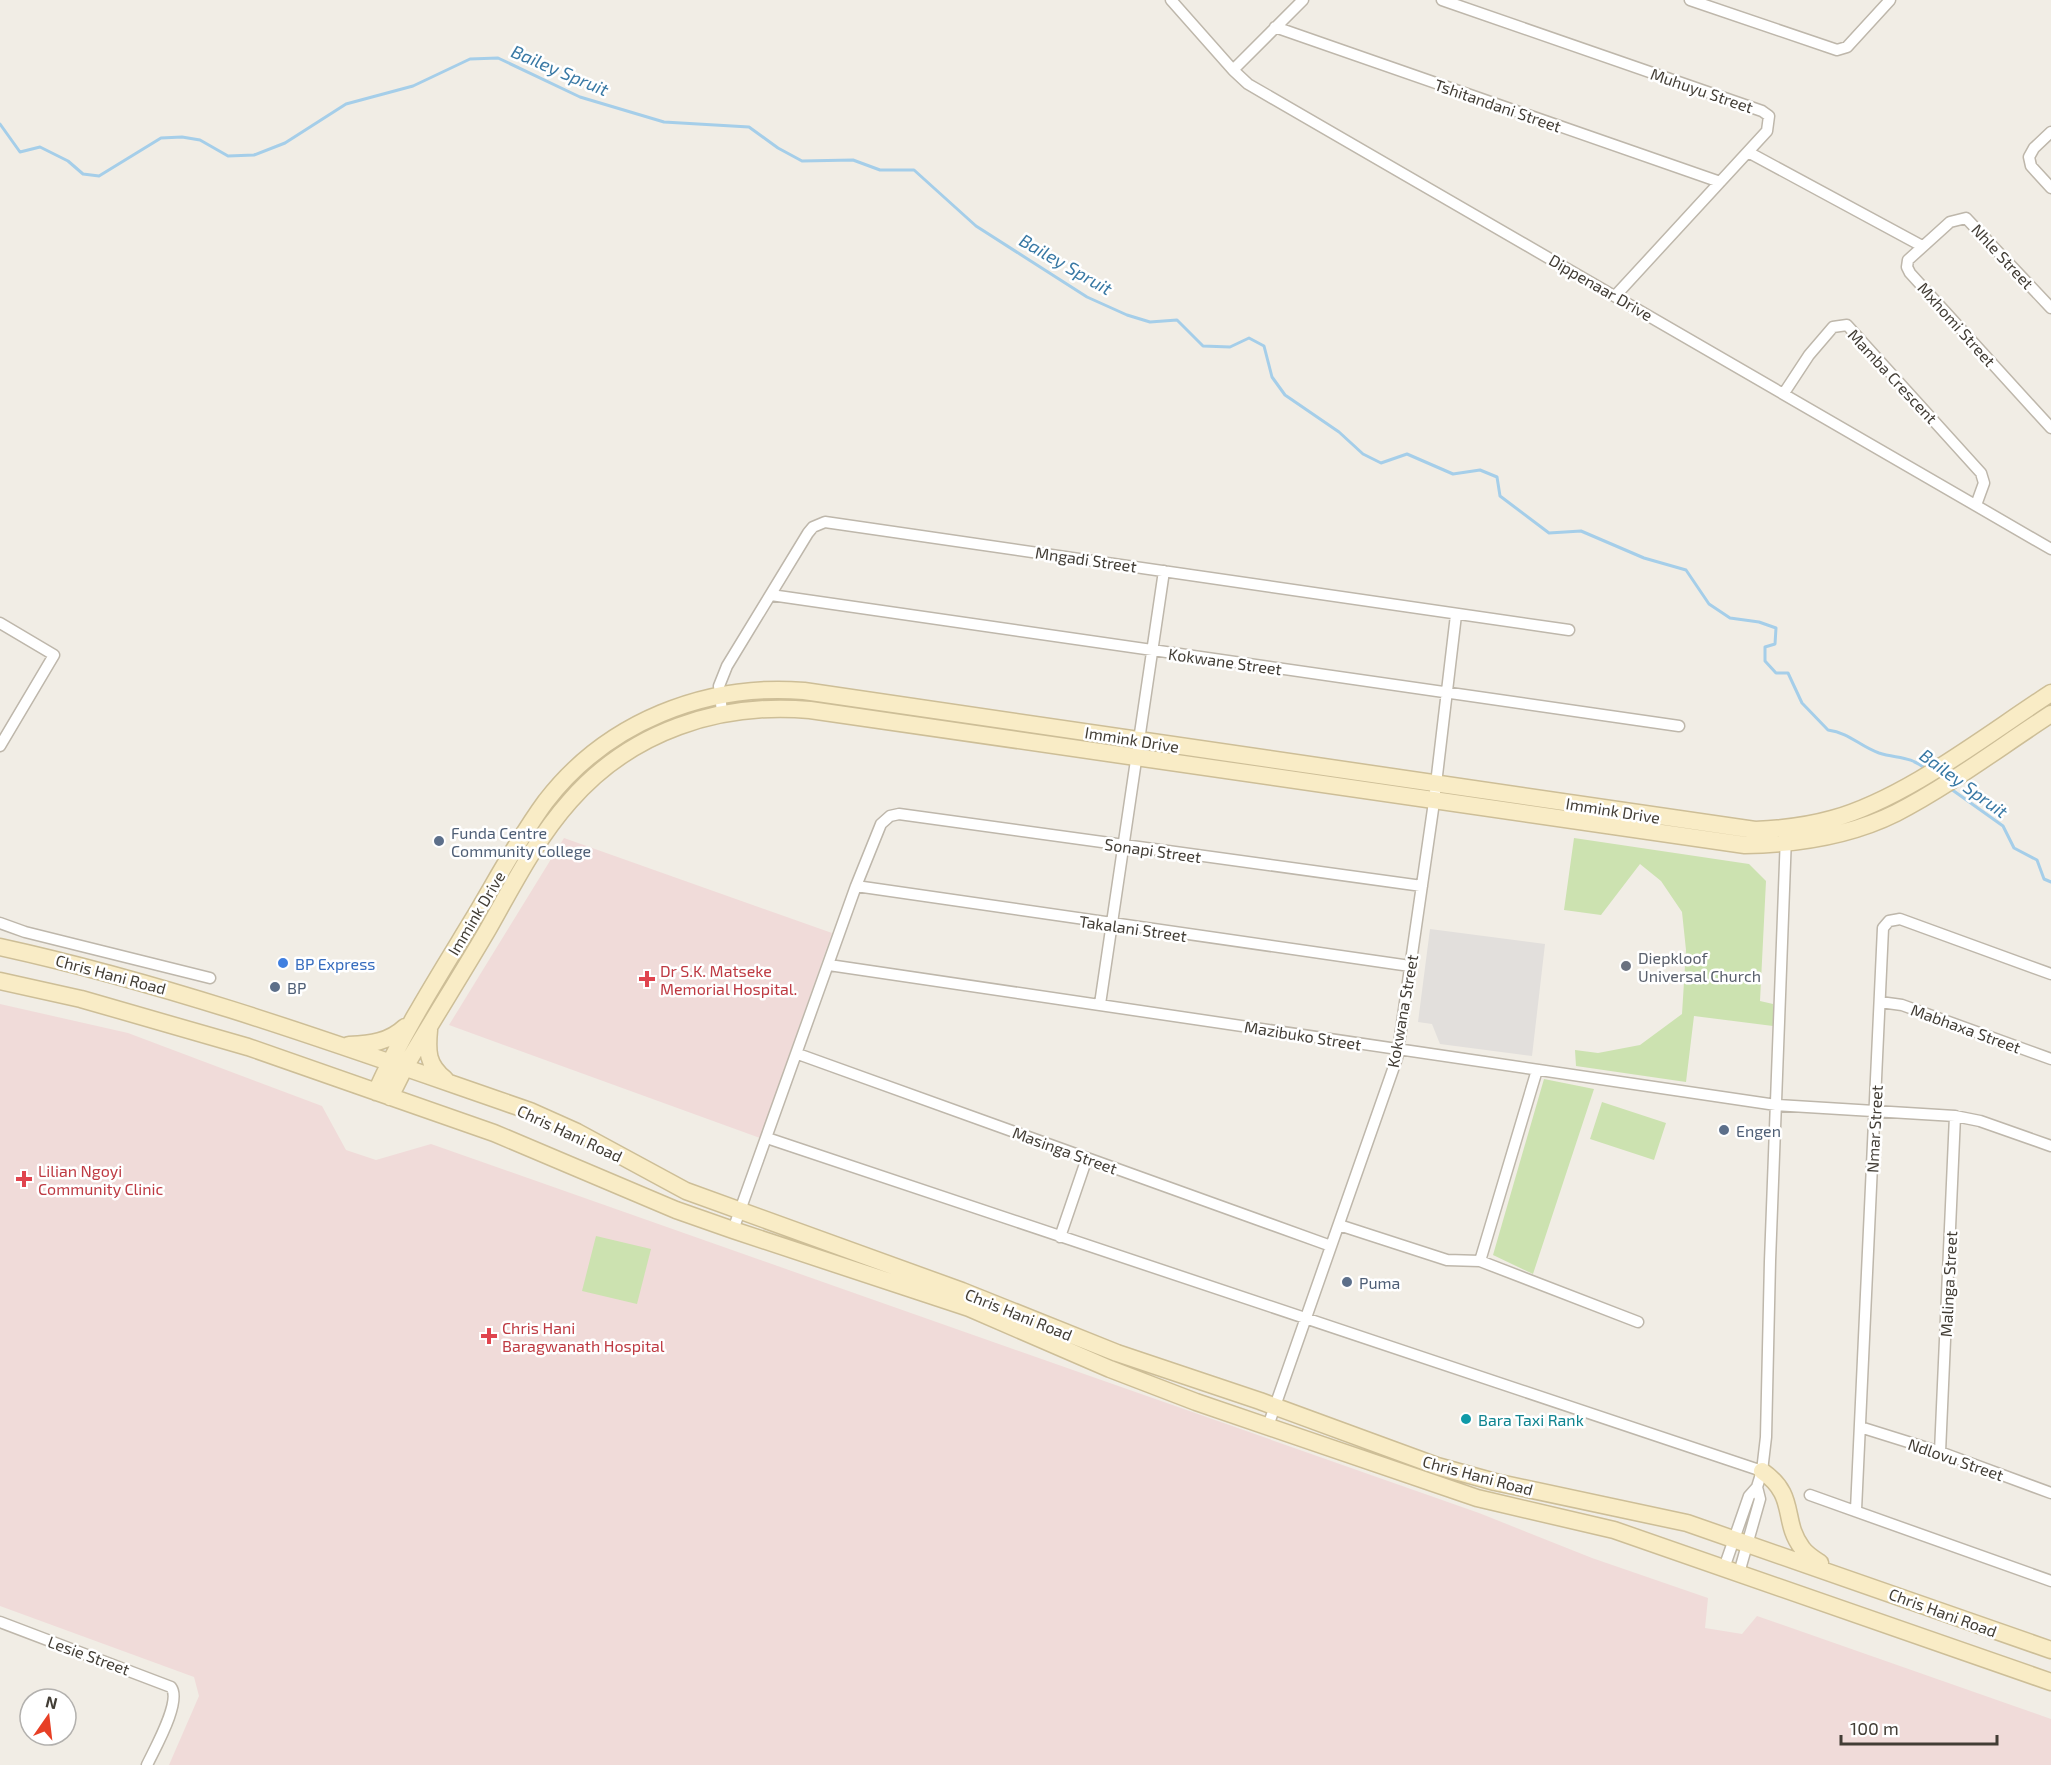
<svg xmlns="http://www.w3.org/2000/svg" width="2051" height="1765" font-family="'Exo 2',sans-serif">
	<rect width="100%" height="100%" fill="#f1ede5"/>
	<path fill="#f0dbd9" d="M564 838 832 933 760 1138 449 1025Z
		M0 1004 128 1033 322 1106 346 1150 376 1160 431 1144 1479 1513 1592 1558 1708 1598 1705 1628 1742 1634 1757 1616 2051 1719V1765H169L199 1696 194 1677 0 1606Z"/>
	<path fill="#cce2b0" d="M1574 838 1749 864 1766 881 1760 1001 1773 1004V1026L1694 1016 1686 1082 1576 1066 1575 1050 1598 1053 1640 1045 1682 1014 1686 950 1682 912 1661 881 1640 864 1601 915 1564 910Z
		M1544 1079 1594 1089 1533 1274 1493 1255Z
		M1602 1102 1666 1123 1654 1160 1590 1139Z
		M596 1236 651 1249 637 1304 582 1291Z"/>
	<path fill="#e2dfdc" d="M1430 929 1545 944 1532 1056 1440 1044 1432 1024 1418 1022Z"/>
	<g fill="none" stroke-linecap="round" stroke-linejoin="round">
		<path stroke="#a5cee9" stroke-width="3" d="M0 124 20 152 40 147 68 161 83 174 99 176 161 138 182 137 200 140 228 156 254 155 285 143 346 104 413 86 470 59 498 58 580 97 664 122 749 127 778 148 802 161 853 160 880 170H914L976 226 1087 297 1127 315 1150 322 1177 320 1203 346 1230 347 1249 338 1264 346 1272 377 1285 395 1339 432 1363 454 1381 463 1407 454 1453 474 1480 470 1497 477 1500 496 1549 533 1581 531 1644 558 1686 570 1709 604 1730 618 1759 622 1776 628 1775 644 1765 647V661L1776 673H1788L1802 703 1828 730C1850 733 1859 746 1879 753 1898 759 1909 755 1927 770
			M1951 789 2003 826 2014 848 2037 860 2044 879 2051 882"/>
		<defs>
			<path id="street" d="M1171 0 1233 70 1248 84 2051 549
				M1442 0 1762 111 1769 116 1767 131 1616 295
				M1690 0 1837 50 1847 47 1890 0
				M1275 27 1720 182
				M1233 70 1303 0
				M2051 132 2034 148 2029 157 2031 166 2051 188
				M1748 152 1922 246
				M2051 308 1966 218 1950 222 1908 260 1907 267 1910 273 2051 428
				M1784 393 1809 355 1833 327 1847 325 1981 473 1984 483 1976 505
				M771 595 1679 726
				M0 623 54 655 0 746
				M722 712 719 686 727 666 808 533 813 527 825 522 1569 630
				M856 886 1410 966
				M0 923 25 932 210 978
				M829 965 1776 1105 1955 1116 1980 1121 2051 1146
				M1880 1002 1902 1005 2051 1059
				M1100 1004 1164 571
				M798 1054 1331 1246
				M767 1138 1762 1471
				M1339 1225 1447 1260 1480 1261 1638 1322
				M733 1230 856 886 881 824 890 816 899 814 1422 886
				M1060 1237 1087 1158
				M1480 1261 1537 1070
				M1268 1426 1397 1058 1433 809 1456 615
				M1860 1427 1940 1452 2051 1493
				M1940 1452 1955 1116
				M1810 1495 2051 1581
				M1856 1510 1883 928 1889 921 1900 919 2051 974
				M1724 1568 1749 1496 1757 1487 1762 1471 1766 1437 1770 1261 1786 836
				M1739 1573 1760 1499 1757 1487
				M0 1622 171 1687C182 1701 155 1748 147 1765"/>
			<path id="secondary" d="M0 947C183 987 353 1050 530 1111L577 1132 686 1191 962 1291 1117 1353 1260 1401 1437 1466 1495 1482 1687 1523 2051 1650
				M0 981 81 999 248 1047 494 1133 676 1210 733 1230 969 1308 1110 1369 1196 1402 1477 1498 1614 1530 2051 1682
				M429 1030C427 1051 427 1065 445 1079
				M349 1045C371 1044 389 1042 405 1027
				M376 1092C403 1032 438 977 472 921 496 881 518 839 546 801 607 722 706 683 804 691L1755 830C1781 829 1807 826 1832 819 1907 798 1986 735 2051 693
				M390 1097 405 1067C432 1021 460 977 487 931 512 887 536 839 570 801 631 731 719 702 810 710L1745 845C1796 844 1850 836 1896 813 1950 785 2000 747 2051 714
				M1762 1471C1798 1496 1781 1520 1802 1548 1806 1554 1814 1559 1820 1563"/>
		</defs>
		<use href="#street" stroke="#beb7ab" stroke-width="13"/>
		<use href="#secondary" stroke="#cdbe97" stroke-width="19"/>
		<use href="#street" stroke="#fff" stroke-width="10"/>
		<use href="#secondary" stroke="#f9ecc6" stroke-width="16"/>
	</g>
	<g fill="#5c6f8a" stroke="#fff" stroke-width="2">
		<circle cx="439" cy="841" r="6"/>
		<circle cx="275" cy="987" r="6"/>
		<circle cx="1724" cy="1130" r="6"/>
		<circle cx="1347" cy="1282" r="6"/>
	</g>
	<circle fill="#3f7fe0" stroke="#fff" stroke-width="2" cx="283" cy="963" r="6"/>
	<circle fill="#6b7280" stroke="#fff" stroke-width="2" cx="1626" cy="966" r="6"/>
	<g fill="#e0444e" stroke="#fff" stroke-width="2">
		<path d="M644 970h6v6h6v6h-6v6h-6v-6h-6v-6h6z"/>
		<path d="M21 1170h6v6h6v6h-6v6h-6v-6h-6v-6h6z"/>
		<path d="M486 1327h6v6h6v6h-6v6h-6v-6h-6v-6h6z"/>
	</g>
	<circle fill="#0f9aa8" stroke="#fff" stroke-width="2" cx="1466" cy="1419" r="6"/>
	<g text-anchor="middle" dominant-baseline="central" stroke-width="5" stroke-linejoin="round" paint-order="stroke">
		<g font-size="16" fill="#423d35" stroke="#fff">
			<text transform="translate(1702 90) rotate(19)">Muhuyu Street</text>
			<text transform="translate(1498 105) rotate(19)">Tshitandani Street</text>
			<text transform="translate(2003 256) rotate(47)">Nhle Street</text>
			<text transform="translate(1601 287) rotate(30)">Dippenaar Drive</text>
			<text transform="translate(1957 324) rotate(48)">Mxhomi Street</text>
			<text transform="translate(1893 376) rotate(47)">Mamba Crescent</text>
			<text transform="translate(1086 559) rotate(8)">Mngadi Street</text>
			<text transform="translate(1225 661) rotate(8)">Kokwane Street</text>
			<text transform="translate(1132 739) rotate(9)">Immink Drive</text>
			<text transform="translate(1613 810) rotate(9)">Immink Drive</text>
			<text transform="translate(1153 850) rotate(8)">Sonapi Street</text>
			<text transform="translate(476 913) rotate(-59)">Immink Drive</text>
			<text transform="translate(1133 928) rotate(8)">Takalani Street</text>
			<text transform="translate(111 974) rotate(15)">Chris Hani Road</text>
			<text transform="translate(1402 1011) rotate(-80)">Kokwana Street</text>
			<text transform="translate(1966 1028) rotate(20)">Mabhaxa Street</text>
			<text transform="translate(1303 1035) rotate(9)">Mazibuko Street</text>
			<text transform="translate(1874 1129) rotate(-87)">Nmar Street</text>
			<text transform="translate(570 1133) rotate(25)">Chris Hani Road</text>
			<text transform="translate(1065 1150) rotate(20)">Masinga Street</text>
			<text transform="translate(1948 1284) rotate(-87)">Malinga Street</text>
			<text transform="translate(1019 1314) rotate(22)">Chris Hani Road</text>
			<text transform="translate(1956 1459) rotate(19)">Ndlovu Street</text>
			<text transform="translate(1478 1475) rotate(15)">Chris Hani Road</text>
			<text transform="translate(1943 1612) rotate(20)">Chris Hani Road</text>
			<text transform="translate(89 1655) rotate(20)">Lesie Street</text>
		</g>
		<g font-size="16" fill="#4e5e75" stroke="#fff" text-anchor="start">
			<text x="451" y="832">Funda Centre<tspan x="451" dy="18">Community College</tspan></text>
			<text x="287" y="987">BP</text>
			<text x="1736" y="1130">Engen</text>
			<text x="1359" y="1282">Puma</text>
		</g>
		<g font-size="16" fill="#5b616d" stroke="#fff" text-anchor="start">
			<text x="1638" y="957">Diepkloof<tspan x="1638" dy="18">Universal Church</tspan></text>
		</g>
		<g font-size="16" fill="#366cbe" stroke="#fff" text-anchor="start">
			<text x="295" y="963">BP Express</text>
		</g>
		<g font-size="16" fill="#be3a42" stroke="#fff" text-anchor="start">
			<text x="660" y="970">Dr S.K. Matseke<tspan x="660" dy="18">Memorial Hospital.</tspan></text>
			<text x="38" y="1170">Lilian Ngoyi<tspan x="38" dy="18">Community Clinic</tspan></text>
			<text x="502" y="1327">Chris Hani<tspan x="502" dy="18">Baragwanath Hospital</tspan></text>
		</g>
		<g font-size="16" fill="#0d838f" stroke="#fff" text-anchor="start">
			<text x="1478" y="1419">Bara Taxi Rank</text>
		</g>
		<g font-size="18" font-style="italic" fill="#3878a4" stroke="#fff">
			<text transform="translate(560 70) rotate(23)">Bailey Spruit</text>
			<text transform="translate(1066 264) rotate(30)">Bailey Spruit</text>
			<text transform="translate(1964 783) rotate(36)">Bailey Spruit</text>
		</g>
	</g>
	<g transform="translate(48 1717) rotate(14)"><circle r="28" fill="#ffffff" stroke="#b3b1ae" stroke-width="1.5"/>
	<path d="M0-4.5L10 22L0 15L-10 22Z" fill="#e73f25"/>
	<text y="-9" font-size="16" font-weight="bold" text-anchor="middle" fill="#423d35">N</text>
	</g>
	<path d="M1841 1735v9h156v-9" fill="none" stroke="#423d35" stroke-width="3"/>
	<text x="1850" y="1735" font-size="18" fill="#423d35" stroke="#ffffff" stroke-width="4.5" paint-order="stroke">100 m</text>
</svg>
